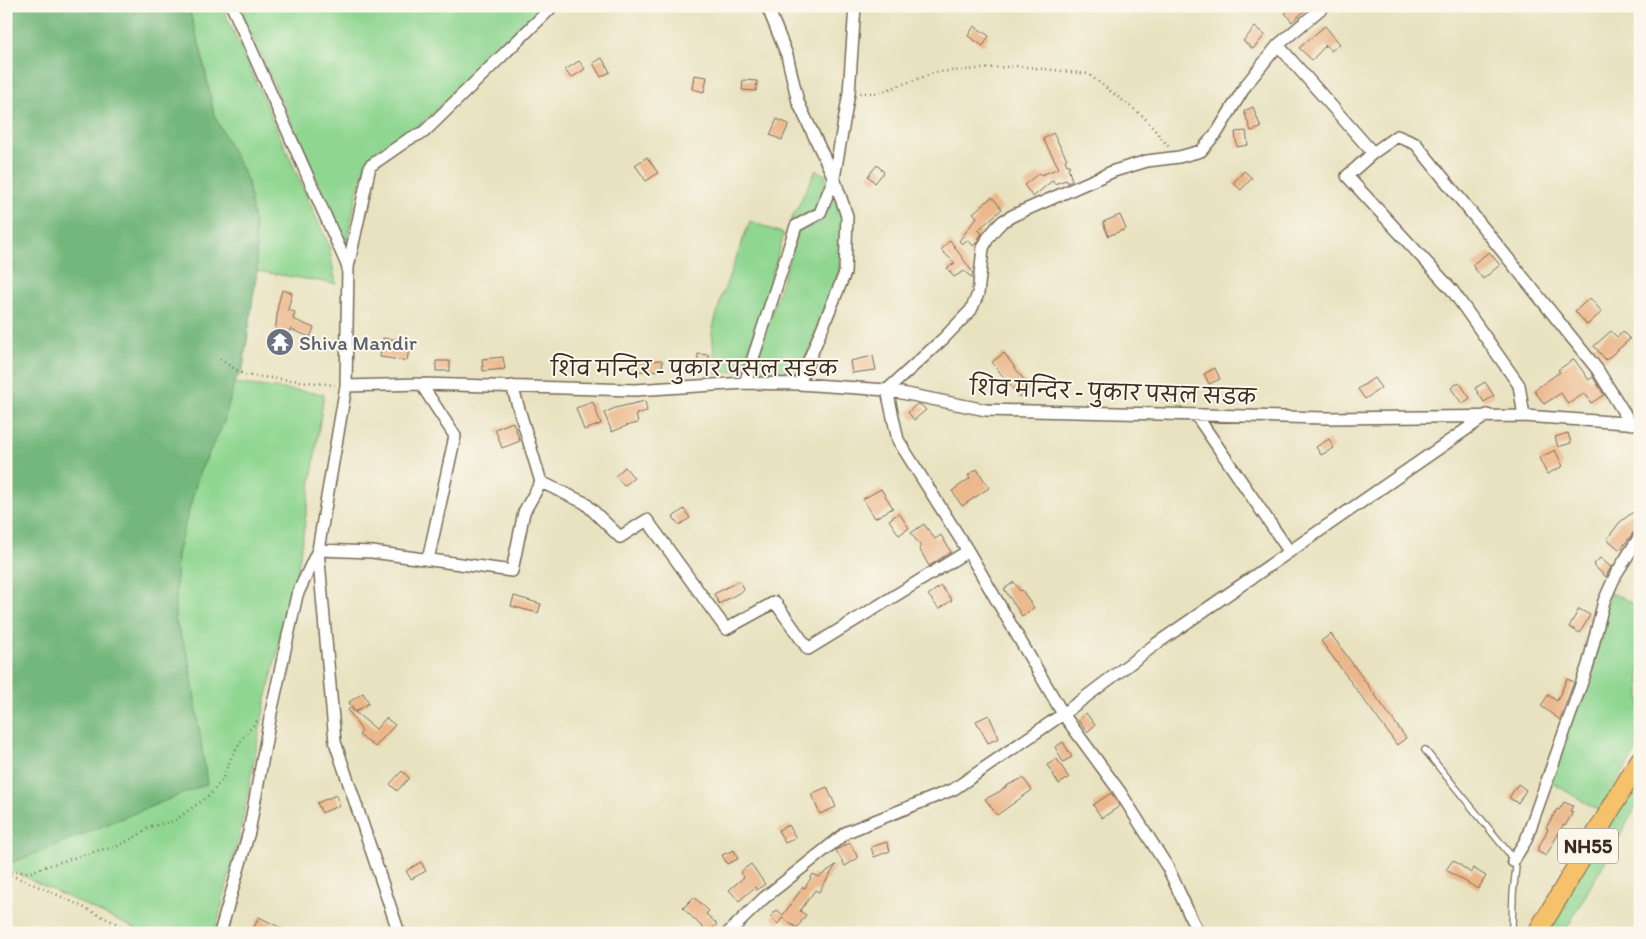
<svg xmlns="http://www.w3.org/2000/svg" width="1646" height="939" font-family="Itim,'Playpen Sans Deva',sans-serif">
	<rect width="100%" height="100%" fill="#fbf7ec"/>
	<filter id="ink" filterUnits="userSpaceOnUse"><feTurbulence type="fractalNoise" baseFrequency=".02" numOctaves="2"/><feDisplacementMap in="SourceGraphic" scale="10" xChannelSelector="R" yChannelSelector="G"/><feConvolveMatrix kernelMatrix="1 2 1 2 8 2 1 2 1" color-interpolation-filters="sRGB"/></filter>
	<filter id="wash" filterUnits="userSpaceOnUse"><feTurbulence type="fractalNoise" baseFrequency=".0096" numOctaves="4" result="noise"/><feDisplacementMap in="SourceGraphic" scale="20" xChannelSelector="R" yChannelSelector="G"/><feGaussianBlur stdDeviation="1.12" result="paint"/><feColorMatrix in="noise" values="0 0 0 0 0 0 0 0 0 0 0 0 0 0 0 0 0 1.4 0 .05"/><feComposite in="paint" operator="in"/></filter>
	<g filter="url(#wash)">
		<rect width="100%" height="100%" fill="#e8e2c0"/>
		<path fill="#8fd691" stroke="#658058" d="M188 6H222L329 246 336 284 257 271 255 229 248 182 214 115 201 51Z
			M239 6H540L541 10 417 128 398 140 366 163 358 189 346 245Z
			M816 170 827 176 817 209 790 222Z
			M833 194 842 216 839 270 799 374 752 373 798 232 822 221Z
			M750 221 784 234 744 370 716 374 712 332 721 298Z
			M234 383 324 394 298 569 265 703 241 828 215 933H144L6 868V865L207 783 189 659 175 620 177 554 199 473 224 422Z
			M1610 593 1621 597 1640 608V745L1599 811 1541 776 1585 695Z
			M1640 773V800L1564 933H1544Z"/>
		<path fill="#73b77b" stroke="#57704c" d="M6 6H188L201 51 214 115 248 182 255 229 257 271 243 369 234 383 224 422 199 473 177 554 175 620 189 659 207 784 6 865Z"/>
		<g id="blocks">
			<path fill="#ecb78b" d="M1293 6H1310L1292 22 1285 13Z
				M974 26 989 36 983 46 968 36Z
				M1325 26 1340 44 1331 51 1326 45 1312 60 1299 48Z
				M1255 27 1265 35 1253 49 1243 41Z
				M602 58 610 72 601 77 593 63Z
				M579 61 585 69 571 78 565 70Z
				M694 75 707 77 704 92 692 89Z
				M743 80 757 81 756 91 742 90Z
				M1253 107 1261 128 1251 131 1244 111Z
				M777 119 789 124 782 140 770 135Z
				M1246 131 1248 145 1237 147 1235 132Z
				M1053 133 1067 159 1065 160 1067 165H1069L1070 166 1068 168 1072 180 1068 183 1066 180 1054 184 1053 180 1033 197 1024 185 1039 173 1041 175 1059 168 1043 139Z
				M647 157 658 173 646 181 635 165Z
				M877 165 884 172 875 183 868 176Z
				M1244 171 1252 178 1241 190 1233 183Z
				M992 197 1002 209 978 230 982 233 974 246 967 240 962 244 959 241 977 217 973 213Z
				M1120 215 1126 229 1108 236 1103 222Z
				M950 240 973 273 971 277 964 271 954 277 947 268 955 263 941 250Z
				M1489 252 1500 265 1483 279 1472 265Z
				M282 290 292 293 288 310 295 312 293 319 314 328 310 337 290 329 284 347 274 345 277 336 275 335 278 305Z
				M1590 298 1602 312 1587 325 1575 311Z
				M1611 331 1617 337 1623 332 1630 339 1606 360 1594 346Z
				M383 338 410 342 407 361 380 357Z
				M1004 353 1030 388 1019 397 992 362Z
				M698 354 709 355 708 367 697 366Z
				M873 356 876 370 852 373 850 361Z
				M503 357 505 369 483 371 482 359Z
				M1574 359 1589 380 1593 377 1604 395 1591 403 1585 393 1568 404 1561 393 1544 404 1534 390 1560 372 1558 370Z
				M662 360 663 370 630 372V362Z
				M436 361H450V371H436Z
				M1215 368 1220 379 1209 384 1204 374Z
				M1374 378 1381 388 1365 399 1358 389Z
				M1459 382 1470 398 1462 404 1451 388Z
				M1485 382 1494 396 1484 402 1475 388Z
				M645 401 647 411 636 414 638 423 626 426 612 432 604 413 615 408Z
				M593 402 601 424 584 430 576 408Z
				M917 404 921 405 926 410 914 420 908 412Z
				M513 422 520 441 502 448 495 429Z
				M1568 433 1571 443 1558 447 1555 437Z
				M1329 439 1334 448 1321 455 1316 447Z
				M1555 450 1563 466 1547 474 1539 458Z
				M625 467 634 478 624 486 615 476Z
				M977 469 989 488 962 506 952 491 970 478 968 475Z
				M881 489 893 508 875 518 863 499Z
				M684 509 690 518 679 525 673 517Z
				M1633 512 1640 521V529L1634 532 1620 550 1607 539 1620 522Z
				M899 513 909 528 899 535 889 520Z
				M924 524 935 539 941 535 951 552 929 566 919 548 921 547 911 533Z
				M1600 558 1611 567 1606 577 1593 565Z
				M739 581 744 590 719 604 714 594Z
				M1014 582 1020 591 1022 590 1034 608 1022 616 1004 589Z
				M941 586 952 600 939 609 928 595Z
				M514 596 541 604 538 613 511 606Z
				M1579 609 1590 615 1580 633 1569 627Z
				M1331 634 1406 738 1397 745 1321 641Z
				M1567 679 1574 682 1560 720 1541 706 1548 695 1557 701Z
				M363 693 369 703 355 712 349 702Z
				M350 708 376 729 386 718 395 725 375 747 359 735 362 731 348 710Z
				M1086 713 1095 725 1087 732 1078 720Z
				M989 715 999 738 988 743 976 721Z
				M1063 742 1072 757 1063 762 1055 747Z
				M1057 759 1069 778 1059 784 1047 765Z
				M402 771 409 778 397 791 390 784Z
				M1023 778 1032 790 997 815 985 799 999 792 1008 785Z
				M1518 784 1526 790 1518 803 1509 798Z
				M827 787 836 807 820 814 811 794Z
				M1111 793 1120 806 1102 818 1093 805Z
				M336 795 340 805 322 813 317 803Z
				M1564 802 1573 806 1570 811 1573 812 1565 826 1563 825 1546 856 1537 851 1548 829 1546 828 1557 809 1559 810Z
				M789 825 796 838 785 843 778 830Z
				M887 842 890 851 874 857 871 847Z
				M850 843 858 858 845 866 836 850Z
				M734 850 738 859 727 864 722 855Z
				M1453 860 1471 873 1473 868 1486 876 1478 889 1446 870Z
				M421 862 426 871 411 879 406 871Z
				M751 864 765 884 757 890 755 887 739 901 729 890 744 877 740 872Z
				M836 865 819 892 815 890 800 911 806 915 797 928 782 918 778 924 770 917 777 910 783 915 803 887 805 888 813 874 819 877Z
				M694 897 709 911 706 914 717 924 708 933 683 908Z
				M259 917 291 933H251Z"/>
		</g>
	</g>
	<g filter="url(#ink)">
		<use href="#blocks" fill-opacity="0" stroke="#786a57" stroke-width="1"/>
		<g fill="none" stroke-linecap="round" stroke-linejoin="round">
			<defs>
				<path id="lane" d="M1425 750 1508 852 1516 867 1513 894 1512 926 1517 933"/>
				<path id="street" d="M232 6 348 267
					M766 6 770 13 787 55 798 102 834 178 847 216 845 273 799 384
					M1278 45 1373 153 1397 136 1416 144 1597 369 1631 424
					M1373 153 1347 176 1452 290 1519 385 1524 416
					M745 383 796 226 820 213 834 178 849 93 855 6
					M421 384 455 436 428 560
					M346 386 421 384 635 390 745 383 799 384 887 390 986 410 1326 418 1524 416 1640 424
					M512 386 541 482 585 503 620 537 647 520 726 629 775 602 808 649 968 551
					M1196 415 1289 551
					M1513 861 1526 840 1588 665 1604 601 1616 574 1640 536
					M220 933 249 832 271 713 297 595 318 550 346 386 348 267 370 166 409 139 424 132 549 10 548 6
					M399 933 335 742 318 550 372 552 512 571 524 512 541 482
					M728 933 764 898 847 832 954 789 1063 714 1156 644 1487 415
					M1198 933 1168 868 1120 792 1063 714 968 551 898 440 887 390 943 339 971 310 978 294 983 248 988 238 996 228 1003 221 1014 215 1114 171 1147 161 1179 157 1201 151 1218 131 1246 85 1278 45 1324 6"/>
				<path id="primary" d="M1537 933 1640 760"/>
			</defs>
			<use href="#lane" stroke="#786a57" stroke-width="8"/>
			<use href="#street" stroke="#786a57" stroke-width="14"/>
			<use href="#primary" stroke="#786a57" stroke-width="21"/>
			<path stroke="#786a57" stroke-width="2.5" stroke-dasharray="1 4" stroke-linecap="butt" d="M860 93H878L937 72 1018 66 1088 74 1143 116 1169 147
				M220 359 244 375 335 385
				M6 872H31L47 866 100 850 116 847 139 835 148 827 174 821 210 795 222 780 231 758 244 736 257 721
				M6 873 54 893 136 933"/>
			<use href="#lane" stroke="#fff" stroke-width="5.5"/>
			<use href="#street" stroke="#fff" stroke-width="11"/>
			<use href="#primary" stroke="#f5c16b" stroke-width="19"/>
		</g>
	</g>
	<defs>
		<symbol id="temple-disc" viewBox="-11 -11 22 22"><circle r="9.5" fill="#6b7280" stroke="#fbf7ec"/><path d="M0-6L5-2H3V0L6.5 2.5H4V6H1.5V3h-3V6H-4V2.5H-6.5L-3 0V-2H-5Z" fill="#fff"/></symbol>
	</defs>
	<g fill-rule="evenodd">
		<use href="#temple-disc" x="264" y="326" width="32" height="32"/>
	</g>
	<g text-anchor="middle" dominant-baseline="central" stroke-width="4" stroke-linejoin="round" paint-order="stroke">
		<rect fill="#fbf7ec" stroke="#75685c" stroke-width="1" x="1558" y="828.5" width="60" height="35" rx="4"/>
		<g font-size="20" font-weight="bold" fill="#3b2a1e">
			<text x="1588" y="846">NH55</text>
		</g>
		<g font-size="21" fill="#5b616d" stroke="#fbf7ec" text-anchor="start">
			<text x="299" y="342">Shiva Mandir</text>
		</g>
		<g font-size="21" fill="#3b2a1e" stroke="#fbf7ec">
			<text x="694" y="368">शिव मन्दिर - पुकार पसल सडक</text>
			<text transform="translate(1113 392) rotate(2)">शिव मन्दिर - पुकार पसल सडक</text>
		</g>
	</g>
	<rect width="1646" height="939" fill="none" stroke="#fbf7ec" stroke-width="25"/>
</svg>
